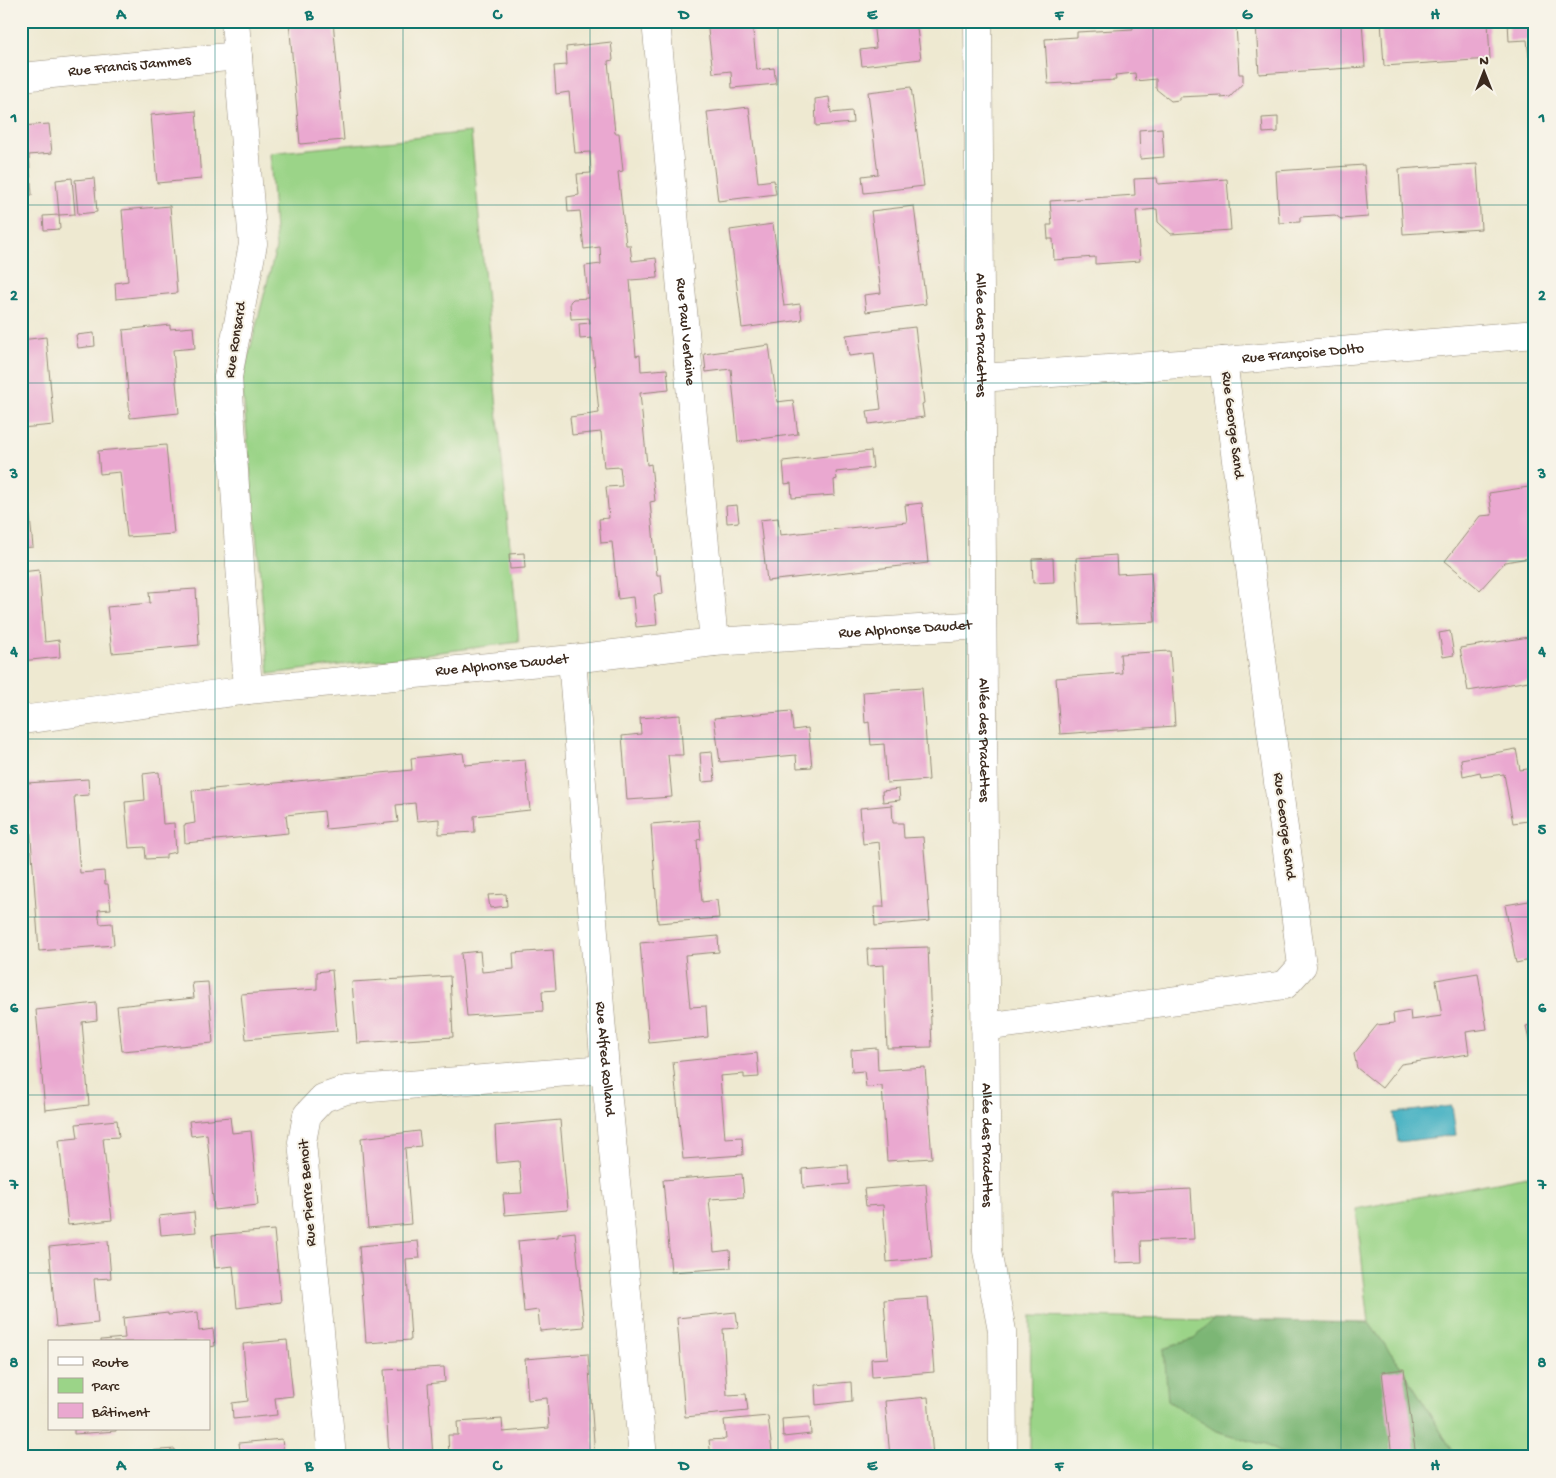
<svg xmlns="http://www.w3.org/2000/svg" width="1556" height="1478" font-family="'Gochi Hand',sans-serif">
	<rect width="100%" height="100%" fill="#f7f3e8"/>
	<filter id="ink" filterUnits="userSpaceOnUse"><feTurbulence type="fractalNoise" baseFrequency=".02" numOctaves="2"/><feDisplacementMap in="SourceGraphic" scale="10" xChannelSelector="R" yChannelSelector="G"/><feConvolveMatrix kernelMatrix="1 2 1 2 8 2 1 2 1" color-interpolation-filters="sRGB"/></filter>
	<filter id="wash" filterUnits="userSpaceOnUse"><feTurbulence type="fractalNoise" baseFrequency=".0096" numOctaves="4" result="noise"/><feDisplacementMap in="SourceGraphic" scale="20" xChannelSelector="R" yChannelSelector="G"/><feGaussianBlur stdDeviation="1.12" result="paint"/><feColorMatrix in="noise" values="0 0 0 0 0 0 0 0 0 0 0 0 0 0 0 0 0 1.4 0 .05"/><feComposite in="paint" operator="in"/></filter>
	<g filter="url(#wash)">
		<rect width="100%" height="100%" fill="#eee9d1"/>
		<path fill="#9bd488" stroke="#6b7f53" d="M471 132 519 642 269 674 242 381 276 248 270 153Z
			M1527 1176 1535 1219V1457H1456L1406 1374 1369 1323 1356 1209Z
			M1031 1316 1213 1320 1194 1339 1164 1349 1216 1431 1265 1445 1289 1457H1030Z"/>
		<path fill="#7cb674" stroke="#5c7049" d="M1213 1320 1369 1323 1406 1374 1456 1457H1289L1265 1445 1216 1431 1168 1401 1164 1349 1194 1339Z"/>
		<path fill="#45b1c2" stroke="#406e70" d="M1452 1106 1456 1135 1398 1142 1394 1113Z"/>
		<g id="blocks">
			<path fill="#eaa8d0" d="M21 21H39V23L21 25Z
				M289 21H333L344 140 300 144Z
				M707 21H752L757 70 774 68 776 84 732 88 731 71 713 73Z
				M873 21H916L921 59 862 66 860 50 876 48Z
				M1132 21H1156V29L1236 25 1239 74H1243V83L1230 97 1221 98V95L1179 97V100L1171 101 1156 89V79L1136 81 1135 73 1115 75 1116 80 1048 84 1045 39 1077 37V32L1133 29Z
				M1296 21H1362L1365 67 1259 74 1256 24Z
				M1381 21H1488L1490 59 1384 66Z
				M1508 21H1535V57H1529L1527 40 1509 41Z
				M611 42 613 60 608 61 615 133H619L623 171 618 172 626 245H630L632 261 656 258 658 276V278L630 280 636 356 640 355 641 371 667 369 669 390 640 393 647 465 651 464 655 501 650 502 657 575H661L663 594 654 595 657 625 636 627 633 597 618 599 612 542 601 543 599 519 609 518 606 487 622 486 620 467 604 468 601 432 572 435 570 417 599 413 592 338 580 339 579 324 590 323 589 318 571 319 570 302 573 299 588 298 585 266 601 264 600 247 584 249 580 211 568 212 567 197 579 195 577 174 591 173 590 152 575 153 569 92 556 94 554 66 567 65 566 47Z
				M911 87 924 186 864 193 862 176 878 174 868 92Z
				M829 97 831 113 852 111 853 123 816 126 815 99Z
				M749 107 758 182 774 180 776 194 718 201 707 112Z
				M196 111 201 179 157 183 151 115Z
				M1278 117V132L1263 133 1262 118Z
				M49 124 52 153 29 155 32 195 21 196V126Z
				M1162 128 1164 157 1140 159 1139 130Z
				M1477 164 1481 229 1403 234 1399 169Z
				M1364 165 1368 217 1341 219 1335 215 1300 217V222L1279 223 1276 171Z
				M72 178 75 214 59 215 56 180Z
				M94 178 97 212 78 214 75 180Z
				M1157 178 1158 184 1227 179 1231 230 1171 234 1158 222 1157 209 1136 211 1140 261 1095 264V257L1054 260 1053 239H1048L1047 225H1052L1050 201 1135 195 1134 179Z
				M170 206 177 293 116 299 115 283 128 281 122 210Z
				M914 206 926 304 866 312 864 295 881 293 871 211Z
				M59 215 60 229 44 230 43 216Z
				M773 224 784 306 800 304 802 320 742 328 730 230Z
				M170 325V329L193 327 195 348 173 350 179 413 130 418 123 330Z
				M915 327 924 403 922 404 924 417 869 424 867 411 881 409 874 353 849 356 846 335Z
				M94 333 95 346 78 348 76 335Z
				M46 337 54 425 21 428V340Z
				M769 345 777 402 793 400 798 434 738 442 731 369 706 372 704 354Z
				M166 445 174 534 127 537 120 472 100 474 98 451Z
				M871 451 873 468 836 472 837 479 834 480 835 495 792 498 791 483 785 484 783 461Z
				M21 459H24L33 547 21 548Z
				M1535 486V557L1505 562 1480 590 1445 561 1480 516 1492 515 1489 493Z
				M922 503 928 563 767 581 760 520 778 518 780 535 907 522 905 505Z
				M737 505 739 522 727 523 726 506Z
				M524 553 525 568 510 569 509 554Z
				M1116 555 1117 574 1151 572 1155 622 1080 625 1076 558Z
				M1053 558 1054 582 1033 583 1032 559Z
				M39 570 45 642 59 640 60 657 21 661V572Z
				M196 589 199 645 112 653 107 607 150 603 149 592Z
				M1450 631 1454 655 1443 657 1439 633Z
				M1535 636V680L1468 691 1460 648Z
				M1170 651 1175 726 1060 734 1056 678 1122 673 1120 654Z
				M922 688 929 780 887 783 884 744 871 745 869 722 865 723 863 692Z
				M791 711 793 730 808 728 812 767 797 768 796 755 720 762 714 718Z
				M680 715 683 755H668L672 797 627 800 622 736 641 734 640 718Z
				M1516 749 1520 770 1535 768V820L1513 823 1504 774 1481 777 1480 772 1463 776 1461 759Z
				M712 752 715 781 702 782 700 753Z
				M463 753 465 765 525 760 530 810 474 816 475 832 439 834V819L417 821 415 803 396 805 398 822 326 829 324 811 286 815 288 833 185 843 184 825 195 823 192 791 412 770 411 758Z
				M159 772 163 824 174 823 176 852 166 854V858L146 859 145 847 129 848 125 802 145 800 143 774Z
				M88 779 89 795 74 796 80 873 104 871 105 884H108L111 909 98 910 100 924 112 923 114 945 39 951 27 783Z
				M899 789 900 800 883 802 882 791Z
				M892 805 893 823H903L904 838 923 837 930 921 875 926 874 907H884L879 842 863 844 860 808Z
				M699 820 701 839 697 840 702 902 717 900 719 918 658 923 651 824Z
				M506 894 507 906 490 908 488 895Z
				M1535 900V959L1516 963 1505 905Z
				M718 936 719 952 685 955 690 1007 706 1006 708 1037 649 1043 640 943Z
				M928 947 932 1047 887 1048 884 965 868 966 867 949Z
				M553 950 556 990 542 991 543 1011 467 1016 461 953 480 951 482 972 514 969 513 953Z
				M332 970 337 1031 246 1039 241 994 317 989V972Z
				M1478 973 1487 1029 1466 1032 1469 1054 1401 1064 1382 1088 1357 1068 1354 1054 1377 1025 1394 1023 1393 1014 1410 1011 1411 1020 1442 1016 1436 980Z
				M450 976 453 1037 357 1043 352 982Z
				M208 982 213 1043 122 1051 117 1006 194 998 192 983Z
				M96 1003 97 1020 82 1022 89 1105 45 1110 36 1010Z
				M1535 1024V1067H1534L1526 1026Z
				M877 1048 878 1070 925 1067 932 1158 887 1161 882 1086 866 1087 864 1071 852 1072 851 1050Z
				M757 1053 759 1077 744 1078V1074L720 1076 725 1138 742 1137 743 1155 683 1159 673 1062Z
				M230 1117 232 1133 251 1131 258 1205 214 1210 207 1134 191 1136 189 1121Z
				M117 1120 119 1137 103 1138 112 1220 68 1225 59 1140 78 1138 76 1124Z
				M560 1120 568 1210 505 1215 503 1194 522 1193 519 1161 497 1163 495 1126Z
				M419 1131 421 1146 405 1148 411 1224 368 1228 361 1138Z
				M848 1165 849 1184 803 1188 802 1169Z
				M742 1174 744 1197 709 1199 714 1252 730 1250 731 1268 671 1272 663 1180Z
				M926 1184 932 1258 887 1262 883 1205 866 1206 864 1189Z
				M1191 1189 1194 1239 1141 1241 1142 1262 1115 1263 1112 1193Z
				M194 1212 196 1232 161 1235 159 1216Z
				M274 1230 281 1302 237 1308 233 1266 215 1268 212 1235Z
				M575 1232 584 1327 540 1331 538 1310 524 1312 518 1241 558 1237V1234Z
				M108 1241 111 1278 94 1279 98 1323 56 1327 49 1247Z
				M418 1241 420 1258 406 1259 411 1340 366 1343 359 1246Z
				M928 1297 934 1372 872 1377 871 1359 888 1358 884 1300Z
				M198 1312 199 1331 213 1329 215 1346 209 1347V1342H101V1340L125 1338 123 1318 168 1313V1315Z
				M736 1312 738 1328 723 1329 727 1395 746 1394 748 1411 685 1417 677 1318Z
				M287 1340 293 1396 275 1398 277 1415 233 1419 232 1403 248 1401 243 1344Z
				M588 1354 595 1457H449L448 1435H458L457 1422 502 1419 503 1432 549 1428 547 1398 528 1400 525 1359Z
				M444 1367 445 1382 428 1384 433 1457H389L384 1370Z
				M1404 1369 1416 1457H1392L1382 1372Z
				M851 1382 852 1401 816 1405 815 1385Z
				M928 1397 933 1457H890L885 1401Z
				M768 1416 772 1452 753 1454V1457H711L709 1440 726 1439 724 1420Z
				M810 1417 811 1434 783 1437 782 1419Z
				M74 1429H116V1431L74 1434Z
				M282 1439 284 1457H241L239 1443Z
				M175 1449V1457H147V1451Z"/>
		</g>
	</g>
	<g filter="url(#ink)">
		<use href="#blocks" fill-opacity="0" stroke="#948a78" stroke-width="1"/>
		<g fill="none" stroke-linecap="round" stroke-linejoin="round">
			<defs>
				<g id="street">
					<path d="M235 21 253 244 228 377 248 690"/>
					<path id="s1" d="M656 21 714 642"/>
					<path id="s2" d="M978 21 987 1251 1002 1331 1003 1457"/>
					<path id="s3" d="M21 77 238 56"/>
					<path id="s4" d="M980 378 1223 361 1535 334"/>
					<path id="s5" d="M572 659 605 1069 643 1457"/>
					<path id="s6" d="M21 720 248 690 572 659 714 642 982 625"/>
					<path d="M985 1027 1285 985 1302 966 1223 361"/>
					<path d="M332 1457 302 1142 307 1115 323 1098 346 1090 605 1069"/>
				</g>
			</defs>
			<use href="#street" stroke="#948a78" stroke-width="29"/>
			<use href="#street" stroke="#fff" stroke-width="28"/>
		</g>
	</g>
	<path fill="none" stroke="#0f766e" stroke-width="1" stroke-opacity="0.55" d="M215 21V1457M403 21V1457M590 21V1457M778 21V1457M966 21V1457M1153 21V1457M1341 21V1457M21 205H1535M21 383H1535M21 561H1535M21 739H1535M21 917H1535M21 1095H1535M21 1273H1535"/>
	<g text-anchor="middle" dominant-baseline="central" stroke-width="4" stroke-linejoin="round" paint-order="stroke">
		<g font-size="15" fill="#3b2a1e" stroke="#f7f3e8">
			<text stroke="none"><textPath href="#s3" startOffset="109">Rue Francis Jammes</textPath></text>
			<text stroke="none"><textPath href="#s1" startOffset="312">Rue Paul Verlaine</textPath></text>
			<text stroke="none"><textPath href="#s2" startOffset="314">Allée des Pradettes</textPath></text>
			<text transform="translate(236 340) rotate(-81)">Rue Ronsard</text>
			<text stroke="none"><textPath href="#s4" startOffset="324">Rue Françoise Dolto</textPath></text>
			<text transform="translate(1232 425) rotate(83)">Rue George Sand</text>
			<text stroke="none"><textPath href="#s6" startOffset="889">Rue Alphonse Daudet</textPath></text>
			<text stroke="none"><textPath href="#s6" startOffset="484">Rue Alphonse Daudet</textPath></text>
			<text stroke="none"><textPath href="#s2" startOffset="719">Allée des Pradettes</textPath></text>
			<text transform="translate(1284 826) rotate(83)">Rue George Sand</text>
			<text stroke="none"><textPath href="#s5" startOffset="401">Rue Alfred Rolland</textPath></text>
			<text stroke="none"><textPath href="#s2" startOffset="1124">Allée des Pradettes</textPath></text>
			<text transform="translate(308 1193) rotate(-94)">Rue Pierre Benoit</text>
		</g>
	</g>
	<rect width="1556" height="1478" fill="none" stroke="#f7f3e8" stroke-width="55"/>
	<rect x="48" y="1340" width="162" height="90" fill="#f7f3e8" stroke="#aca397"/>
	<rect x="58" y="1357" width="25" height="8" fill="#ffffff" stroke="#aca397"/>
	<text x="92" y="1366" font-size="15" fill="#3b2a1e">Route</text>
	<rect x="58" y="1378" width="25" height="15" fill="#9bd488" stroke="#aca397"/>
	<text x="92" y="1390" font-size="15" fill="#3b2a1e">Parc</text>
	<rect x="58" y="1403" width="25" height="15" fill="#eaa8d0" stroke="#aca397"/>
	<text x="92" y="1416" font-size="15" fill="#3b2a1e">Bâtiment</text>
	<g transform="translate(1484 72)" stroke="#f7f3e8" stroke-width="4" paint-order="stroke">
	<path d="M0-4L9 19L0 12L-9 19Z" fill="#3b2a1e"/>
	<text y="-8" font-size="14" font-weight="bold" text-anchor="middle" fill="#3b2a1e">N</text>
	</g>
	<rect x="28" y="28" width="1500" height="1422" fill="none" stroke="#0f766e" stroke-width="2"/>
	<g font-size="16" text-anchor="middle" font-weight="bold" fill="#0f766e">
		<text x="121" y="19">A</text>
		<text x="309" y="19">B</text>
		<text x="497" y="19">C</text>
		<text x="684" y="19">D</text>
		<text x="872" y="19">E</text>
		<text x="1059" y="19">F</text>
		<text x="1247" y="19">G</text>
		<text x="1435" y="19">H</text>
		<text x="14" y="122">1</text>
		<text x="1542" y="122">1</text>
		<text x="14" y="300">2</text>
		<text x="1542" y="300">2</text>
		<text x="14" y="478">3</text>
		<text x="1542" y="478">3</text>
		<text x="14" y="656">4</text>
		<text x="1542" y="656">4</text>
		<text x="14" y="834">5</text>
		<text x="1542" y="834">5</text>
		<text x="14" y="1012">6</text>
		<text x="1542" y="1012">6</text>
		<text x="14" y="1189">7</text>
		<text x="1542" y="1189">7</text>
		<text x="14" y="1367">8</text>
		<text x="1542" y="1367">8</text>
		<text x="121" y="1470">A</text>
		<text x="309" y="1470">B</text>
		<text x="497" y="1470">C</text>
		<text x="684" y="1470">D</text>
		<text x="872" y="1470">E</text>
		<text x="1059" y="1470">F</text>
		<text x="1247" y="1470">G</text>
		<text x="1435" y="1470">H</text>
	</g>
</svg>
